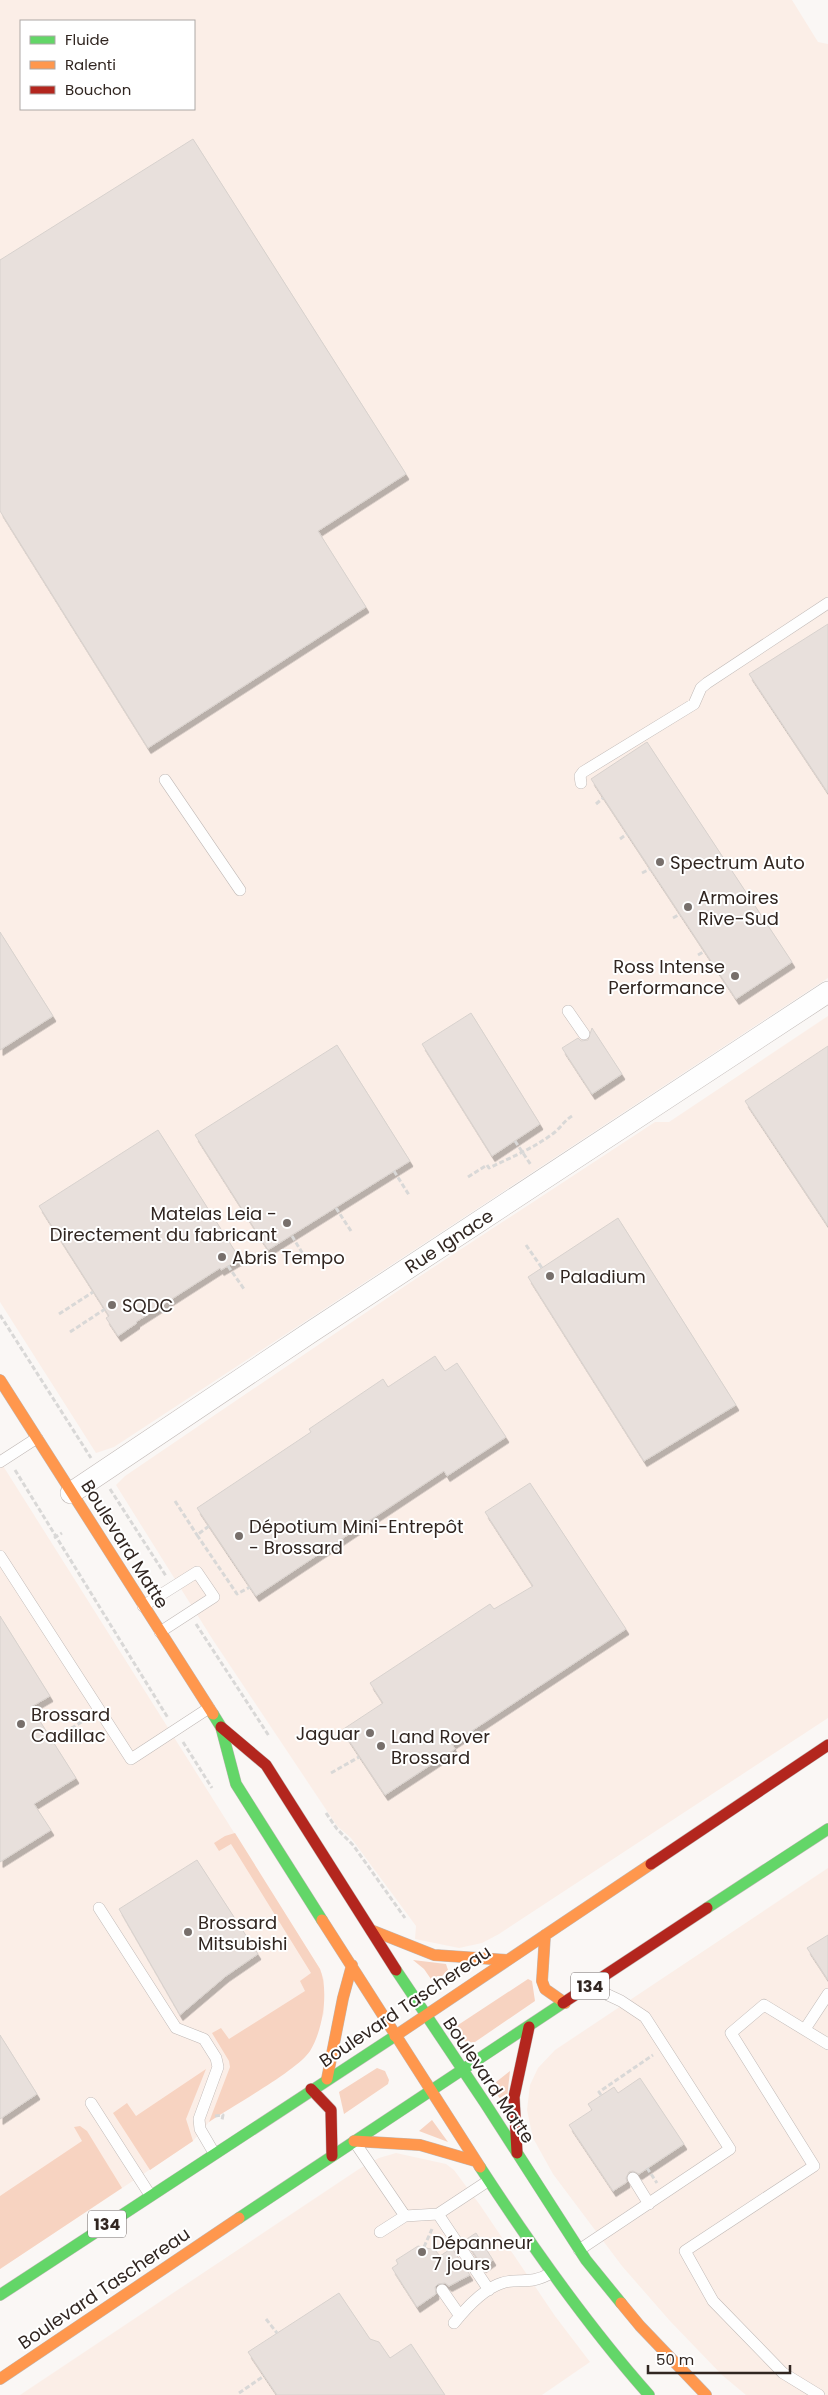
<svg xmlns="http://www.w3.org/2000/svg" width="828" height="2395" font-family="Poppins,sans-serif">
	<defs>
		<filter id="shadow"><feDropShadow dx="3" dy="5.5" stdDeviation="0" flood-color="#0004"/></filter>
	</defs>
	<rect width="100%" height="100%" fill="#faf7f5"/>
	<path fill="#fbeee7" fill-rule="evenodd" d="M0 0H792L818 42 828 44V978L114 1447 96 1453 0 1302ZM21 21H194V109H21Z
		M828 1016V1718L499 1934 482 1943 459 1948 415 1939 416 1926 351 1838 337 1826 213 1640 116 1485 125 1476 408 1284 655 1122H669Z
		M0 1461 320 1969 324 1980V2013L310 2051 298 2063 209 2122 193 2141 0 2269Z
		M828 1868V2395H746L722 2375 670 2321 622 2266 553 2174 533 2138 527 2110 530 2085 538 2068 555 2050Z
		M396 2153 446 2164 454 2170 480 2205 555 2316 590 2362 542 2395H20L359 2169 379 2158Z"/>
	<path fill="#f7d3c1" d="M235 1833 320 1969C329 1991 323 2030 310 2051 298 2070 231 2107 209 2122L230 2067 229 2061 212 2033 221 2028 229 2039 305 1991 300 1981 311 1973 231 1844 219 1851 214 1843 225 1836Z
		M413 1960 446 1964 448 1970 442 1976H437L433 1982 424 1969Z
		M528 1979 532 1981 535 2001 475 2042C464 2044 453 2037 458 2025Z
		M377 2068 385 2071 389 2080 388 2084 344 2114 339 2092Z
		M206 2069 186 2119 193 2141 150 2170 113 2113 127 2103 136 2116Z
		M510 2071 506 2107 491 2086Z
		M432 2120 448 2142 419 2131Z
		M80 2126 87 2131 122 2188 0 2269V2196L82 2141 74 2127Z"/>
	<path fill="#e8e0dc" stroke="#d8d2ce" filter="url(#shadow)" d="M193 139 406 474 318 531 366 607 148 748 0 511V260Z
		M828 624V793L749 674Z
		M647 742 792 962 736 999 591 779Z
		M0 932 53 1016 0 1050Z
		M471 1013 540 1124 492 1156 422 1044Z
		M592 1028 622 1074 592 1094 562 1048 578 1038 581 1041 588 1040Z
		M337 1045 410 1161 268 1250 195 1135Z
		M828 1046V1226L745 1101Z
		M158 1130 240 1259 221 1270 220 1268 136 1322 137 1323 118 1336 106 1318 109 1316 39 1206Z
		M618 1218 736 1405 644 1461 528 1277Z
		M435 1356 445 1371 457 1363 506 1437 447 1476 444 1471 256 1596 197 1508 311 1432 309 1429 383 1379 388 1387Z
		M530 1483 626 1629 452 1744 455 1749 385 1795 342 1730 383 1703 370 1683 490 1604 494 1609 533 1586 485 1512Z
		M0 1616 50 1696 31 1707 76 1778 34 1804 51 1830 0 1862Z
		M197 1860 258 1954 226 1976 180 2015 119 1909Z
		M828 1935V1980L807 1948Z
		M0 2035 37 2094 0 2119Z
		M640 2078 684 2144 639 2174 633 2171 629 2172 626 2178 627 2182 613 2191 569 2125 592 2110 588 2104 614 2087 618 2093Z
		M476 2233 493 2260 483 2267 465 2240Z
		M418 2246 435 2250 440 2256 452 2248 470 2275 449 2286 445 2283 438 2284 435 2287 436 2294 417 2307 392 2268 398 2264 396 2260Z
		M339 2293 370 2339 379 2342 390 2358 411 2344 445 2395H277L248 2352Z"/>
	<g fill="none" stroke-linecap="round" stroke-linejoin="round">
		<defs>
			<path id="lane" d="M165 780 240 890
				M581 783 580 776 583 772 694 704 701 688 707 683 828 603
				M568 1011 584 1034
				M0 1462 37 1438
				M0 1556 131 1759 209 1708
				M143 1606 197 1572 214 1597 160 1632
				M99 1908 176 2028 204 2039 216 2058 218 2067 199 2119 200 2129 214 2153
				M805 2029 828 1994
				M91 2103 150 2195
				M356 2144 405 2216 438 2214 488 2181
				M633 2178 649 2204
				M438 2214 489 2290
				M380 2232 405 2216
				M579 2250 730 2149 645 2017 621 2001 591 1987
				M442 2290 460 2316
				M454 2323C466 2308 483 2289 502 2283 519 2277 529 2286 551 2273
				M819 2395 783 2373 713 2301 685 2251 814 2166 731 2033 764 2005 828 2044"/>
			<path id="street" d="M71 1493 311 1332 828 992"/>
			<path id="fast" d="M213 1714 221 1727 236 1784 322 1920
				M707 1908 828 1829
				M396 1970 485 2103 586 2260 621 2303
				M480 2167C532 2247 586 2324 649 2395
				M239 2218 563 2003
				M0 2295 395 2036"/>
			<path id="slow" d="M0 1380 213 1714
				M322 1920 480 2167
				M371 1930 434 1955 507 1960
				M545 1935 542 1981 545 1989 565 2003
				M395 2036 651 1864
				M327 2079 343 1998 352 1965
				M354 2141 420 2145 475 2161
				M621 2303 640 2326 706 2395
				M0 2379 239 2218"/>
			<path id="jam" d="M221 1727 266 1765 396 1970
				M651 1864 828 1745
				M563 2003 707 1908
				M311 2089 331 2110 332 2156
				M517 2153 514 2097 529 2027"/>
		</defs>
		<use href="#lane" stroke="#c0b9b6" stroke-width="12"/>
		<use href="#street" stroke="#c0b9b6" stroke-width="22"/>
		<use href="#fast" stroke="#c0b9b6" stroke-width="12"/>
		<use href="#slow" stroke="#c0b9b6" stroke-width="12"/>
		<use href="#jam" stroke="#c0b9b6" stroke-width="12"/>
		<path stroke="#d9d8d7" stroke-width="3" stroke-dasharray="5 2.5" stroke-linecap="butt" d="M596 804 603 798
			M620 839 627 834
			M642 873 650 869
			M673 918 680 914
			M698 955 705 951
			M719 987 725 983
			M515 1141 531 1165
			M394 1171 409 1195
			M468 1177 487 1165 489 1168C512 1157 536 1147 555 1132 561 1127 564 1121 572 1116
			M336 1208 351 1231
			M292 1236 306 1259
			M526 1245 542 1268
			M228 1266 244 1289
			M59 1314 93 1292
			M0 1315 91 1458
			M70 1332 105 1309
			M15 1470 168 1718
			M110 1489 166 1576
			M175 1501 197 1535
			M209 1526 197 1535 237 1594 250 1587
			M54 1538 62 1533
			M196 1624 269 1736
			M52 1740 88 1718
			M183 1742 212 1788
			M331 1773 359 1757
			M326 1813 337 1829 353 1845 405 1918
			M601 2095 599 2092 653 2055
			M215 2116 223 2115 222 2120
			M647 2168 657 2183
			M424 2247 432 2229
			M266 2319 277 2333
			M239 2393 264 2376"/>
		<use href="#lane" stroke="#fefefe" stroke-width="11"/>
		<use href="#street" stroke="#fefefe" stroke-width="21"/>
		<use href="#fast" stroke="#63d668" stroke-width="11"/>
		<use href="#slow" stroke="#ff974d" stroke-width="11"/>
		<use href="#jam" stroke="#b3261e" stroke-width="11"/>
	</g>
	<g fill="#776f6b" stroke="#fff" stroke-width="2">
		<circle cx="660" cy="862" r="5"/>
		<circle cx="688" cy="907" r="5"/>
		<circle cx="735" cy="976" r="5"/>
		<circle cx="287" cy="1223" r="5"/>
		<circle cx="222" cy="1257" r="5"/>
		<circle cx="550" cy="1276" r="5"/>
		<circle cx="112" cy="1305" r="5"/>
		<circle cx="239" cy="1536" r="5"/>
		<circle cx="21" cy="1724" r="5"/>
		<circle cx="370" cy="1733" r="5"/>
		<circle cx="381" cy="1746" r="5"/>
		<circle cx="188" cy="1932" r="5"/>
		<circle cx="422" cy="2252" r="5"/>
	</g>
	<g text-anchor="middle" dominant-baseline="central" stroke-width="4" stroke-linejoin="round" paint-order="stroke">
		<g fill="#fff" stroke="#6f6764" stroke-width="1">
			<rect x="571" y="1972.5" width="38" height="27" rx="4"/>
			<rect x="88" y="2210.5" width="38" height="27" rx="4"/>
		</g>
		<g font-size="16" font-weight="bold" fill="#312621">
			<text x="590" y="1986">134</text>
			<text x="107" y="2224">134</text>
		</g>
		<g font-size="18" fill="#312621" stroke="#fff" text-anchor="start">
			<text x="670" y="862">Spectrum Auto</text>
			<text x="698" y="897">Armoires<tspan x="698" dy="21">Rive-Sud</tspan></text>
			<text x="725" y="966" text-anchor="end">Ross Intense<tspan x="725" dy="21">Performance</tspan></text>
			<text x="277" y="1213" text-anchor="end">Matelas Leia -<tspan x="277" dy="21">Directement du fabricant</tspan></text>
			<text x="232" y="1257">Abris Tempo</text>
			<text x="560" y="1276">Paladium</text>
			<text x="122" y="1305">SQDC</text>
			<text x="249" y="1526">Dépotium Mini-Entrepôt<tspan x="249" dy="21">- Brossard</tspan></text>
			<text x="31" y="1714">Brossard<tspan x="31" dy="21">Cadillac</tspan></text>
			<text x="360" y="1733" text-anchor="end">Jaguar</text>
			<text x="391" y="1736">Land Rover<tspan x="391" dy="21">Brossard</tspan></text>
			<text x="198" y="1922">Brossard<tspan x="198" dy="21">Mitsubishi</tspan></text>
			<text x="432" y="2242">Dépanneur<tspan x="432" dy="21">7 jours</tspan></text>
		</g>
		<g font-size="18" fill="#312621" stroke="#fff">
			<text transform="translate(449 1241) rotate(-33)">Rue Ignace</text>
			<text transform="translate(125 1544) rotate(58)">Boulevard Matte</text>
			<text transform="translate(405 2006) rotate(-34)">Boulevard Taschereau</text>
			<text transform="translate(489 2080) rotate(56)">Boulevard Matte</text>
			<text transform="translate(104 2288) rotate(-34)">Boulevard Taschereau</text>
		</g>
	</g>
	<rect x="20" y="20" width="175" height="90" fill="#ffffff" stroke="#ada8a6"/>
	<rect x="30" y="36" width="25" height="8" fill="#63d668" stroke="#ada8a6"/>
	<text x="65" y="45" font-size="15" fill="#312621">Fluide</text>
	<rect x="30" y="61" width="25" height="8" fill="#ff974d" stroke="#ada8a6"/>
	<text x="65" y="70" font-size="15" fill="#312621">Ralenti</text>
	<rect x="30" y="86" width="25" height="8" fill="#b3261e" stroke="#ada8a6"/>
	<text x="65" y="95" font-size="15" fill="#312621">Bouchon</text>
	<path d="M648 2365v8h142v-8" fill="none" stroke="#312621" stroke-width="2.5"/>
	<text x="656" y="2365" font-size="15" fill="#312621" stroke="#ffffff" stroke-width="4" paint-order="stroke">50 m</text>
</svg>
